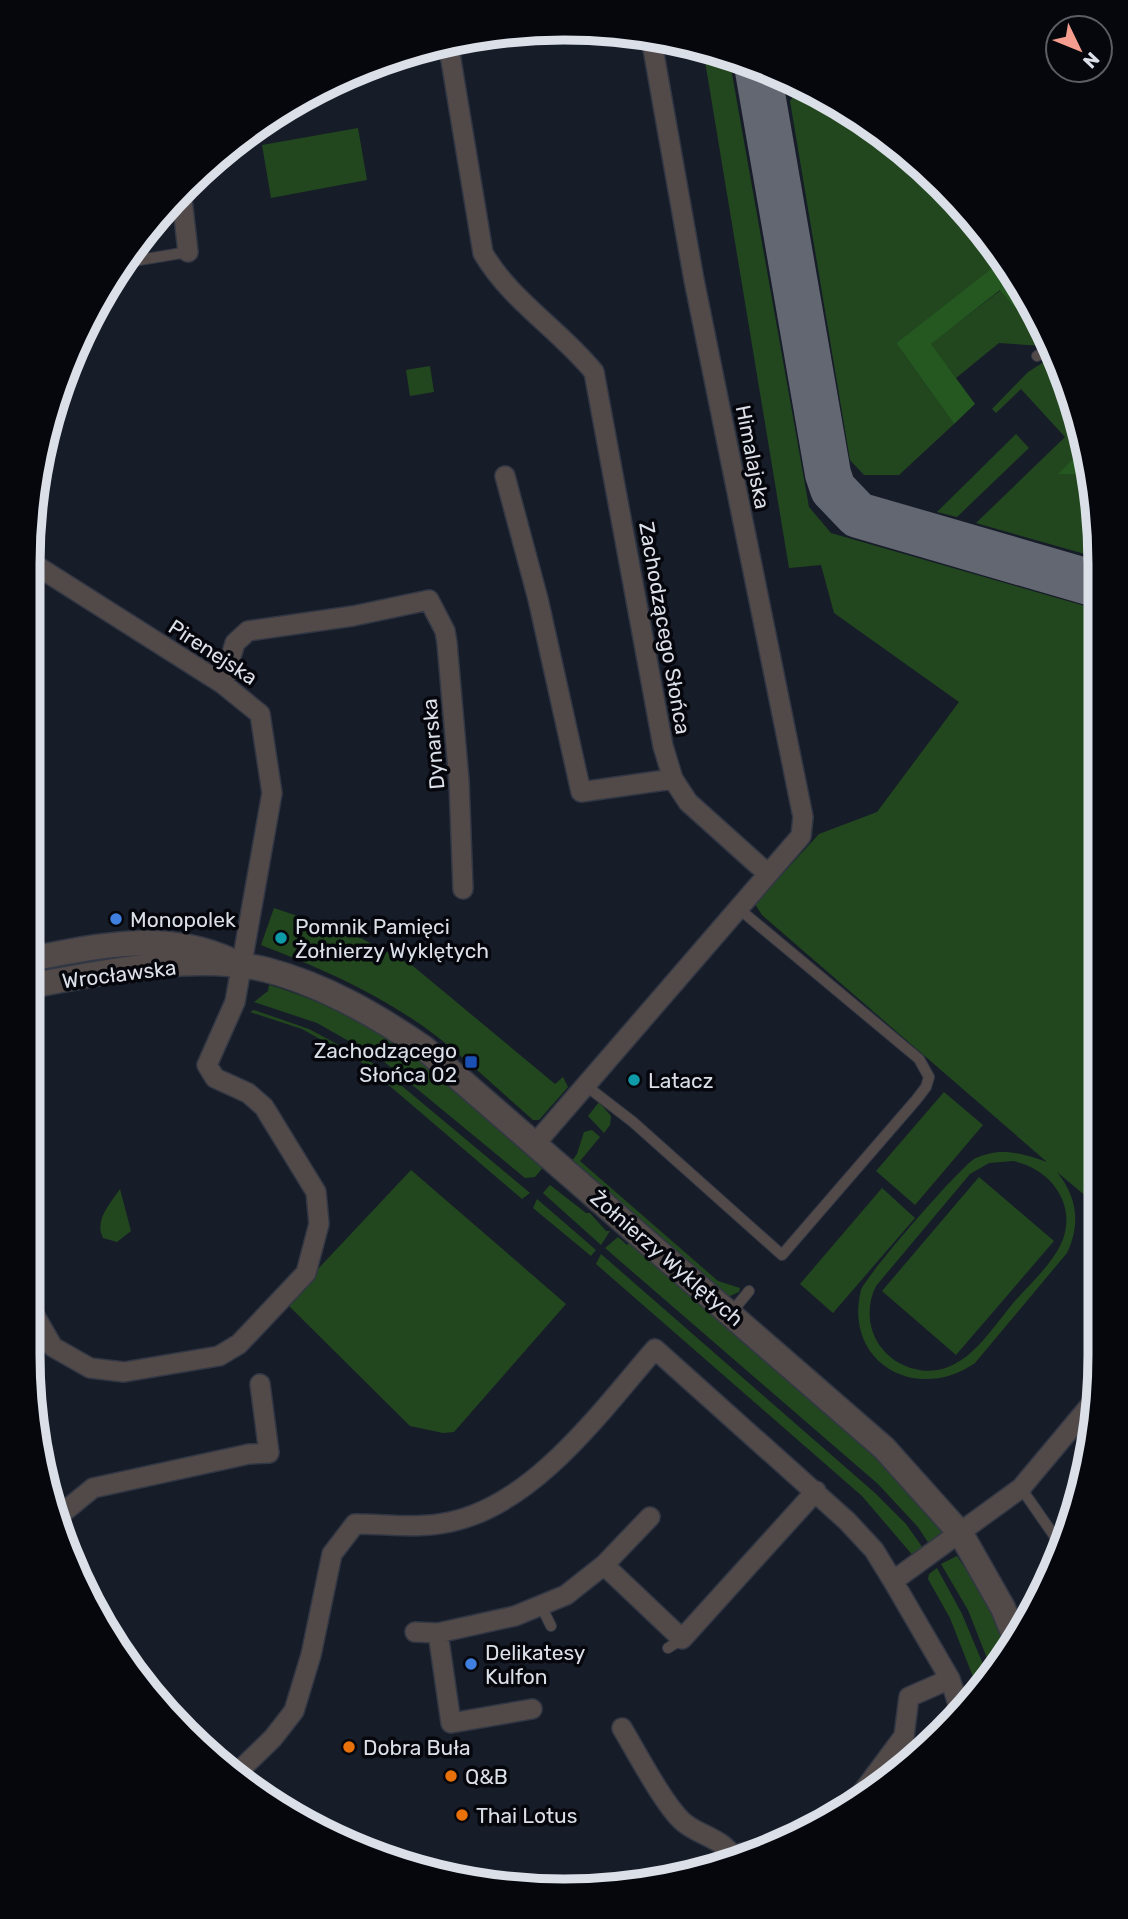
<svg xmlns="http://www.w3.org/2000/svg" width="1128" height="1919" font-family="Rubik,sans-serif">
	<rect width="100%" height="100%" fill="#171c29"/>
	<path fill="#22471e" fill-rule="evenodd" d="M703 49 729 57 809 507 831 533 1099 610V1207L1057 1172C1077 1197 1081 1223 1067 1253L975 1363C916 1404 843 1362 861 1290 865 1277 963 1163 976 1158 1003 1146 1023 1154 1047 1162L762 915 755 904 819 834 877 812 959 702 834 613 821 565 789 568ZM1013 1161C1050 1168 1079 1205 1061 1244 1051 1265 1030 1284 1014 1302 989 1332 961 1381 915 1369 901 1366 889 1358 880 1346 868 1329 866 1305 876 1286L970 1174 989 1163Z
		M801 86 862 119 967 210 995 250 1000 263 896 343 954 424 899 475H864L850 460 790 101Z
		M358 128 367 180 271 198 262 145Z
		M1001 290 1016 309 1029 299 1049 343 1043 346 999 343 956 378 930 344Z
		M1055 355 1072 392 1083 449 1059 474H1088L1099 529V558L976 523 1065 437 1021 389 996 413 992 409 1028 372Z
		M430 366 434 392 410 396 406 370Z
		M1016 434 1029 448 957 517 937 512Z
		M274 908 357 936 413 966 555 1084 563 1077 568 1087 539 1120H533L477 1070 479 1067 466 1055 463 1058C404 1005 334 973 261 945Z
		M269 985C383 1018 458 1090 545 1165L535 1177 525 1178 382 1060 317 1023 254 1002 268 991Z
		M254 1010 309 1029 378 1066 530 1193 522 1199 364 1064 302 1029 250 1012Z
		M944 1092 983 1125 915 1205 876 1171Z
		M599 1102 611 1116 610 1125 604 1133 588 1116Z
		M592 1130 600 1137 580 1161 718 1281 740 1288 739 1292 730 1296 722 1293 571 1162 577 1154 584 1132Z
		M411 1170 566 1304 454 1432 443 1433 410 1426 286 1303Z
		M979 1177 1054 1241 956 1355 882 1291Z
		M550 1185 586 1213H590L606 1231H610L601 1245 543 1193Z
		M882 1188 915 1218 833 1313 800 1284Z
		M120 1189 131 1231 117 1242 103 1238C94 1220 110 1204 120 1189Z
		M537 1199 596 1250 591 1256 533 1208Z
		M618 1237 627 1245 632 1240 872 1449 943 1529V1534L931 1547 918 1527 878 1484 605 1248Z
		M601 1254 875 1493 906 1524 925 1551 915 1558 862 1496 596 1264Z
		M957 1556 965 1568 969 1566 1010 1652 992 1671 968 1610 941 1564Z
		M937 1568 962 1614 985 1669 987 1677 977 1687 950 1618 928 1579 929 1574Z"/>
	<path fill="#245820" d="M995 250 1029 299 1016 309 1000 290 931 344 975 404 954 424 896 343 999 263Z
		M1083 449 1088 474H1058Z"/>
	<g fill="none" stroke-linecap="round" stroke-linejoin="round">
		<path stroke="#626772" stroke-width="46" d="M757 65 828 474 833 489 858 515 1099 585"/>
		<defs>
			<path id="service" d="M121 263 188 252
				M1037 356 1052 348
				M585 1085 633 1122 782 1255 916 1100 926 1087 929 1077 919 1059 738 908
				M731 1313 749 1291
				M1021 1488 1062 1547
				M541 1606 551 1626
				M668 1648 682 1639"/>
			<path id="minor" d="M448 42 483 253C510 300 560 330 594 372L663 746 673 779 688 802 768 874
				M181 190 188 252
				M505 476 538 599 581 792 673 779
				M223 684 235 643 248 631 353 616 429 600 445 631 447 643 459 781 463 889
				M535 1144 801 836 803 817 694 280 651 37
				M28 1304 53 1347 90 1368 124 1372 219 1356 239 1344 306 1273 319 1224 316 1192 264 1107 248 1093 215 1078 207 1065 235 1002 272 793 260 714 223 684 29 561
				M55 1519 93 1488 249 1454 269 1453 260 1384
				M604 1565 650 1517
				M893 1581 950 1679 959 1707
				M415 1632 438 1633
				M532 1709 451 1723 438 1633 515 1616 566 1595 604 1565 682 1639 816 1491
				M622 1728C637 1753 662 1801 681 1820 696 1836 729 1838 735 1863
				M237 1773 273 1738 294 1711 311 1655 332 1554 355 1524C387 1524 419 1529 450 1522 535 1504 601 1411 655 1349L847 1521 874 1550 893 1581 1021 1488 1097 1397
				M858 1798 904 1736 909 1697 950 1679
				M733 1855 762 1849"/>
			<path id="tertiary" d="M29 959C98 947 164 929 232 961
				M29 986C100 973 196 952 267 970 324 985 376 1015 424 1048L884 1448 961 1534 1003 1608 1016 1640"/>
		</defs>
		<use href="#service" stroke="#323744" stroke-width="12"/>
		<use href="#minor" stroke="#323744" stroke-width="22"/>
		<use href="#tertiary" stroke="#323744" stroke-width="27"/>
		<use href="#service" stroke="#524949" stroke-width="10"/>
		<use href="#minor" stroke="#524949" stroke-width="19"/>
		<use href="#tertiary" stroke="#524949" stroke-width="24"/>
	</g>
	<g fill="#3f7fe0" stroke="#05070c" stroke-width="2.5">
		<circle cx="116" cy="919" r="7"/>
		<circle cx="471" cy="1664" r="7"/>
	</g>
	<g fill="#0f9aa8" stroke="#05070c" stroke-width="2.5">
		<circle cx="281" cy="938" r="7"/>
		<circle cx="634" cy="1080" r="7"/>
	</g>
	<rect fill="#1a4fb4" stroke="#05070c" stroke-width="2.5" x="464" y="1055" width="14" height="14" rx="3.5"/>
	<g fill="#e8710a" stroke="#05070c" stroke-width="2.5">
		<circle cx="349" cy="1747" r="7"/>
		<circle cx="451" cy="1776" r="7"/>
		<circle cx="462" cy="1815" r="7"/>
	</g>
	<g text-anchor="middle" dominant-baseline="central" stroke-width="7" stroke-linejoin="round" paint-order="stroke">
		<g font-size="21" fill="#dbdfe8" stroke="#05070c">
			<text transform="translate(753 457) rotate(79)">Himalajska</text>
			<text transform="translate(665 628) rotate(80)">Zachodzącego Słońca</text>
			<text transform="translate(213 652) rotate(33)">Pirenejska</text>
			<text transform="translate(433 744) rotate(-95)">Dynarska</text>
			<text transform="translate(119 974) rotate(-7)">Wrocławska</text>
			<text transform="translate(667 1258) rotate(41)">Żołnierzy Wyklętych</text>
		</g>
		<g font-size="21" fill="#dbdfe8" stroke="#05070c" text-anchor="start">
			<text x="130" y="919">Monopolek</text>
			<text x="295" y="926">Pomnik Pamięci<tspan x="295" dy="24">Żołnierzy Wyklętych</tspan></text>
			<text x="457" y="1050" text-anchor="end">Zachodzącego<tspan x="457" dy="24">Słońca 02</tspan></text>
			<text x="648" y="1080">Latacz</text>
			<text x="485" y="1652">Delikatesy<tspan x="485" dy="24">Kulfon</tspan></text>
			<text x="363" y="1747">Dobra Buła</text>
			<text x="465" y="1776">Q&amp;B</text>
			<text x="476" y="1815">Thai Lotus</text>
		</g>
	</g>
	<path d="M0 0H1128V1919H0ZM564 40H564A524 524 0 0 1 1088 564V1355A524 524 0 0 1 564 1879H564A524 524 0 0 1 40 1355V564A524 524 0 0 1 564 40Z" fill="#05070c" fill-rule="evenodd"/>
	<path fill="none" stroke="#dbdfe8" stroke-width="9" d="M564 40H564A524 524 0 0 1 1088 564V1355A524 524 0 0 1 564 1879H564A524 524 0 0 1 40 1355V564A524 524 0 0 1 564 40Z"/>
	<g transform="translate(1079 49) rotate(133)"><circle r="33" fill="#05070c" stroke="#5b5d64" stroke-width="2"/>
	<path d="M0-5L12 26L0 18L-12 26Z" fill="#f59d8e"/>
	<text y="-10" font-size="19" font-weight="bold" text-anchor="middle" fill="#dbdfe8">N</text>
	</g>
</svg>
